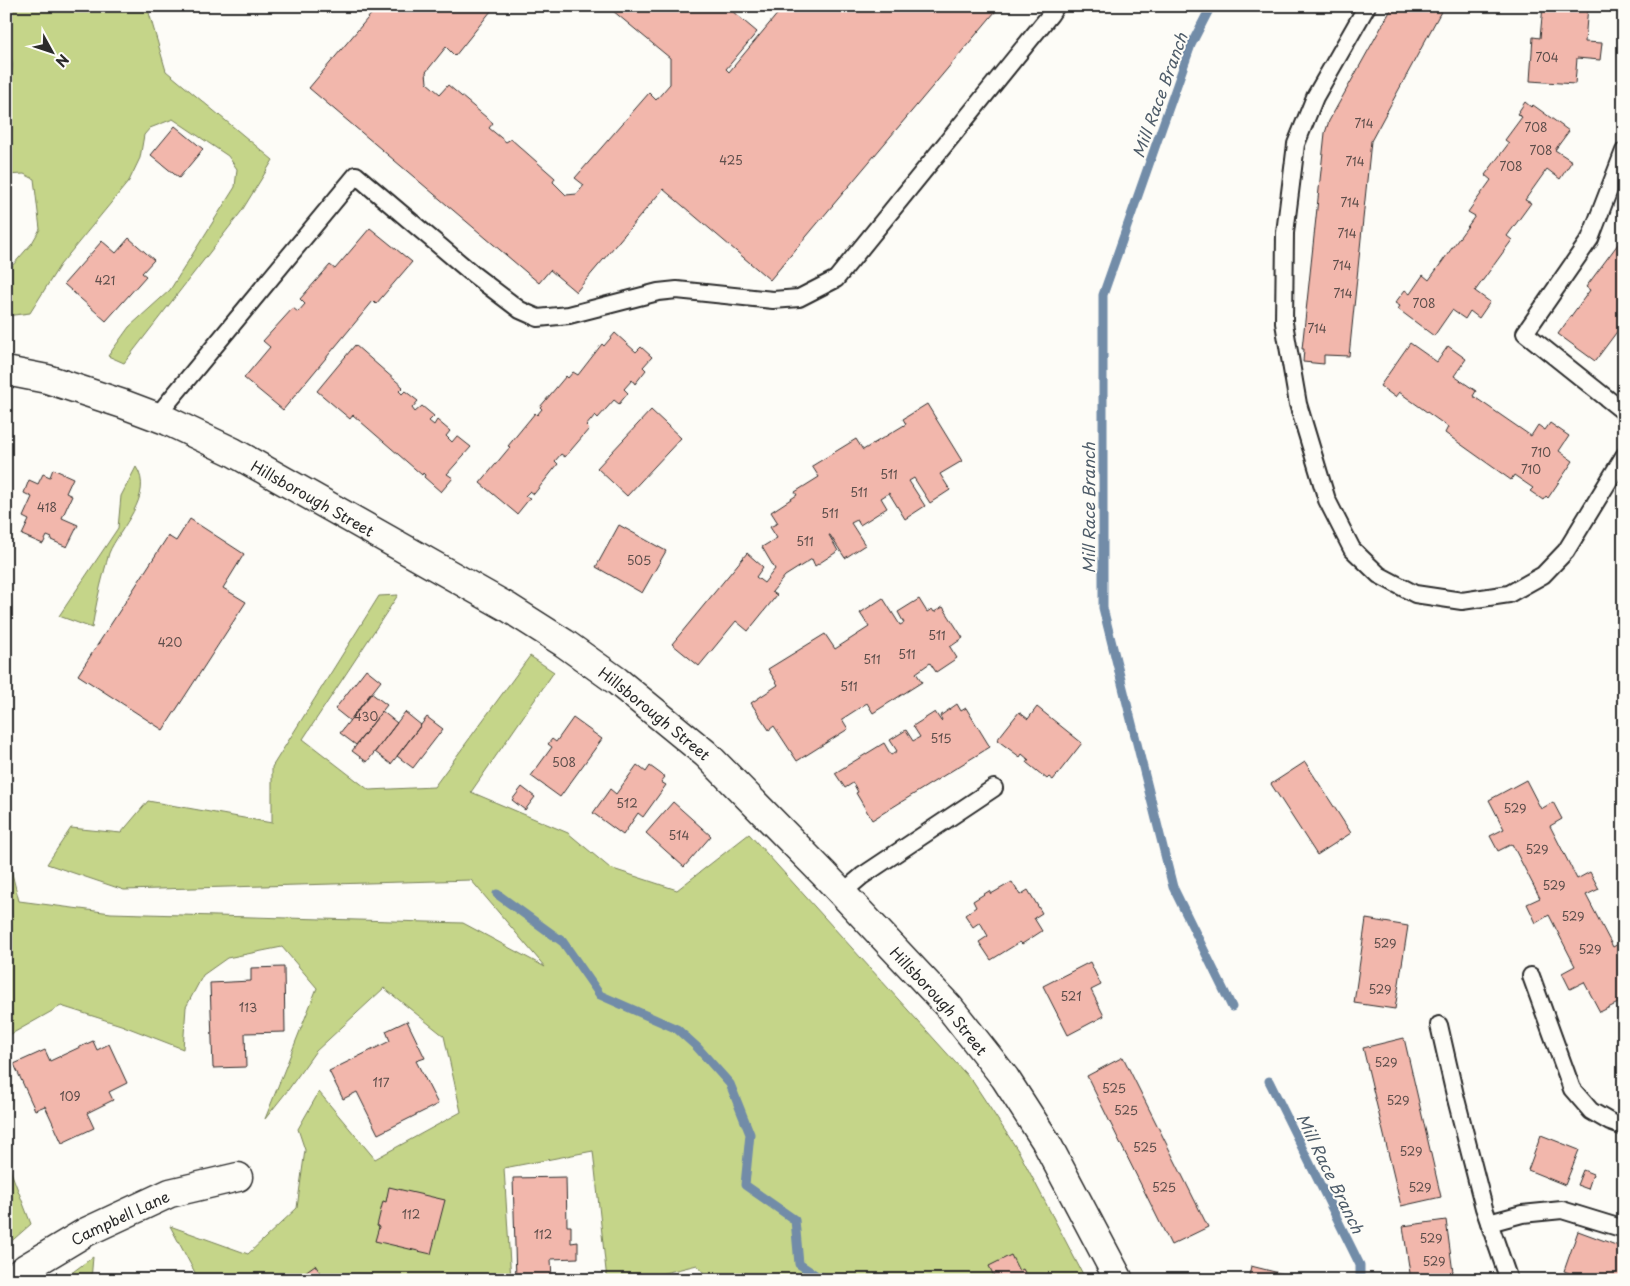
<svg xmlns="http://www.w3.org/2000/svg" width="1630" height="1286" font-family="'Playpen Sans',sans-serif">
	<rect width="100%" height="100%" fill="#fdfcf7"/>
	<filter id="ink" filterUnits="userSpaceOnUse"><feTurbulence type="fractalNoise" baseFrequency=".02" numOctaves="2"/><feDisplacementMap in="SourceGraphic" scale="10" xChannelSelector="R" yChannelSelector="G"/><feConvolveMatrix kernelMatrix="1 2 1 2 8 2 1 2 1" color-interpolation-filters="sRGB"/></filter>
	<g filter="url(#ink)">
		<path fill="#c5d589" stroke="#78805a" d="M6 6H147L166 71 273 160 241 212 124 363 108 356 129 327 170 290 235 187 237 169 228 156 173 119 150 128 144 135 140 158 129 181 60 265 30 313 6 316V273L32 243 40 229 34 179 24 174 6 175V85C18 62 10 61 6 39 5 29 6 17 6 6Z
			M136 467C155 495 119 529 109 553 107 559 106 566 104 572 99 591 95 609 92 628L59 616 118 528 121 496Z
			M398 595 303 739 369 790 434 787 530 656 554 672 471 792 568 833 610 868 677 890 749 834 973 1082 1019 1152 1086 1280H710L697 1265 644 1278 643 1280H607L593 1151 504 1168 511 1280H199L170 1226 248 1254 297 1208 305 1150 298 1129 319 1092 375 1159 461 1112 444 1036 384 988 315 1052 288 1090 265 1119 317 988 282 947 227 958 203 975 186 1007 183 1049 121 1025 61 1006 6 1037V850L19 901 111 913 463 923 545 967 471 880 124 890 47 864 71 828 121 833 148 801 272 823V767L379 596Z
			M6 1159 31 1224 6 1246Z
			M93 1257 91 1280H62Z"/>
		<g fill="none" stroke-linecap="round" stroke-linejoin="round">
			<path stroke="#728ca8" stroke-width="9" d="M1211 6 1191 45 1103 295V608L1173 887 1232 1007
				M497 894 563 942 600 995 677 1029 697 1047 730 1084 750 1134 745 1185 795 1220 799 1264 817 1276 834 1280
				M1269 1081 1360 1265V1280"/>
		</g>
		<path fill="#f2b7ac" stroke="#2b2b2b" d="M378 6H495L455 56 446 47 426 72 427 83 440 94 448 85 493 123 489 128 506 142 511 139 555 178 553 182 566 195 577 194 584 185 575 178 649 93 656 100 670 84V58L607 6H726L757 32 726 69 729 72 784 6H1000L770 280 663 189 576 292 550 270 539 283 309 88Z
			M1393 6H1444L1371 141 1349 356 1324 355V364L1303 362 1304 349H1302L1325 133 1329 121Z
			M1543 6H1588L1585 42 1602 43 1600 60 1577 58 1575 84 1530 81 1533 37 1540 38Z
			M1525 102 1531 107 1533 105 1569 131 1555 150 1572 161 1560 179 1547 169 1525 200 1531 203 1507 236 1512 240 1475 291 1490 302 1479 318 1470 311 1465 319 1452 310 1434 336 1398 309 1400 306 1395 303 1405 290 1410 294 1423 275 1429 280 1475 216 1468 212 1491 180 1485 175 1509 143 1505 140 1522 117 1517 114Z
			M175 126 203 149 179 178 151 155Z
			M370 228 412 262 376 304 373 301 283 410 244 378 270 347 263 341 293 308 298 312 305 304 300 299 330 265 335 269Z
			M1624 236V326L1622 325 1595 361 1558 334 1590 290 1586 287Z
			M129 238 154 260 142 273 146 276 106 321 64 284 102 241 116 253Z
			M615 333 636 352 641 347 652 357 643 367 646 370 635 384 632 380 624 389 628 393 619 404 614 400 598 418 595 415 586 426 589 429 565 457 561 454 555 461 558 464 534 494 530 491 525 496 530 498 517 514 480 483 510 447 508 446 535 413 537 415 542 409 540 407 566 376 568 378 573 372 578 375 602 344 604 346Z
			M1410 343 1437 362 1448 346 1466 359 1454 376 1476 391 1473 396 1531 436 1538 425 1545 430 1550 423 1569 436 1559 451 1573 461 1548 498 1546 496 1543 500 1530 491 1533 488 1514 475 1511 480 1445 433 1448 427 1399 392 1395 397 1380 386Z
			M355 345 403 387 399 391 402 394 405 391 418 401 412 408 415 412 422 406 434 416 429 421 434 425 437 420 450 431 446 436 452 442 457 436 471 447 447 474 453 478 441 492 424 477 425 475 423 473 422 475 353 415 350 419 317 391Z
			M927 404 962 461 940 474 950 490 930 503 914 478 909 481 925 506 905 519 889 493 881 498 887 508 860 525 857 520 851 523 865 545 845 558 830 535H829L838 551 815 566 812 559 785 576 772 592 777 595 748 631 736 621 699 666 672 644 747 553 763 567 756 577 764 583 775 569 762 547 777 538 770 527 778 523 771 512 797 495 795 492 819 477 812 466 856 439 863 450 906 424 903 419Z
			M651 410 681 438 627 496 597 468Z
			M53 469 73 478 66 493 72 496 62 518 78 525 67 547 51 540 52 538 47 536 43 544 22 535 29 520 23 517 32 497 24 493 29 480 38 484 43 474 50 477Z
			M190 519 244 554 223 588 246 602 163 730 78 675 168 536 176 541Z
			M619 525 666 551 642 593 596 567Z
			M883 598 900 625 904 623 898 612 919 599 927 612 932 609 934 612 943 607 963 638 950 647 957 658 936 672 930 663 916 673 922 682 873 713 867 703 842 719 848 729 797 761 774 726 769 730 751 703 778 685 768 669 825 634 835 649 869 627 860 613Z
			M366 669 381 681 350 721 335 709Z
			M371 693 387 705 356 745 340 733Z
			M957 704 961 711 966 708 990 747 872 820 856 793 858 792 853 783 845 788 835 773 884 743 891 755 897 751 890 740 906 730 913 741 920 737 913 726 935 712 941 721 942 720 940 716Z
			M1037 707 1082 743 1053 780 1049 777 1047 779 1027 763 1029 760 1022 754 1020 757 997 740 1019 712 1028 719Z
			M382 711 397 723 367 762 352 751Z
			M405 712 421 725 391 764 375 752Z
			M427 717 443 729 413 768 397 756Z
			M573 718 602 739 560 797 531 776 552 747 548 744 552 739 556 742Z
			M1305 762 1351 833 1317 855 1271 784Z
			M637 765 646 772 650 766 665 777 661 782 666 785 643 817 638 813 623 835 593 813 610 789 616 794Z
			M1526 780 1541 809 1553 802 1562 819 1550 826 1577 879 1590 872 1599 889 1586 895 1613 947 1624 941V962L1622 963 1624 968V1000L1600 1012 1584 982 1570 989 1562 973 1575 966 1549 915 1536 923 1527 904 1540 898 1512 844 1498 851 1490 836 1504 829 1489 800Z
			M522 787 535 797 525 810 512 800Z
			M673 802 711 836 684 867 646 833Z
			M1012 882 1020 895 1028 890 1042 913 1034 918 1042 931 1022 944 1020 942 991 960 979 942 988 936 980 922 973 927 965 915 976 907 973 901 989 891 991 894Z
			M1366 919 1408 926 1395 1009 1354 1003Z
			M1090 962 1101 985 1091 990 1104 1016 1068 1035 1043 986Z
			M284 967 285 1032 245 1033 246 1067 213 1068 210 983 251 981V968Z
			M407 1021 425 1058 416 1061 438 1104 378 1134 357 1092 343 1099 329 1071 390 1041 386 1031Z
			M1404 1038 1441 1197 1401 1206 1363 1048Z
			M93 1041 97 1050 109 1044 127 1083 109 1092 113 1100 87 1113 94 1128 62 1143 45 1106 35 1110 14 1064 45 1050 50 1061Z
			M1123 1057 1208 1227 1171 1245 1087 1076Z
			M1541 1135 1579 1150 1565 1185 1528 1170Z
			M1583 1170 1593 1174 1588 1189 1577 1185Z
			M566 1177 567 1226H571V1243L578 1242V1258L551 1259 552 1280H516L513 1178Z
			M389 1187 445 1200 431 1254 375 1241 379 1227 377 1226 383 1201 386 1202Z
			M1446 1220 1454 1280H1411L1403 1226Z
			M1578 1231 1624 1248V1280H1588L1564 1271Z
			M1011 1255 1019 1271 1023 1269 1029 1280H996L989 1266Z
			M315 1265 325 1280H294Z
			M1251 1266 1275 1272 1309 1280H1248Z"/>
		<g fill="none" stroke-linecap="round" stroke-linejoin="round">
			<defs>
				<path id="service" d="M1367 6 1315 97 1296 144 1285 233 1284 323 1298 404 1327 500 1352 549 1379 575 1415 594 1462 601 1509 594 1543 575 1566 551 1624 456
					M1624 151 1590 239 1525 333 1624 412
					M156 417 356 175 474 275 520 310 538 318 569 315 658 292 677 290 773 300 799 298 836 279 1050 15 1056 6
					M842 893 862 876 994 788
					M1531 976 1572 1089 1591 1111 1610 1122 1624 1127
					M1439 1025 1455 1095 1484 1208 1509 1280
					M1489 1223 1522 1214 1562 1210 1624 1229"/>
				<g id="minor">
					<path id="s1" d="M11 1280 26 1268 86 1232 170 1193 238 1177"/>
				</g>
				<g id="tertiary">
					<path id="s2" d="M6 371 47 379 123 404 168 421 233 452 509 608 564 643 617 681 706 754 824 874 949 1007 1005 1078 1045 1140 1119 1280"/>
				</g>
			</defs>
			<use href="#service" stroke="#2b2b2b" stroke-width="20"/>
			<use href="#minor" stroke="#2b2b2b" stroke-width="31"/>
			<use href="#tertiary" stroke="#2b2b2b" stroke-width="31"/>
			<use href="#service" stroke="#fdfcf7" stroke-width="16"/>
			<use href="#minor" stroke="#fdfcf7" stroke-width="28"/>
			<use href="#tertiary" stroke="#fdfcf7" stroke-width="28"/>
		</g>
	</g>
	<g text-anchor="middle" dominant-baseline="central" stroke-width="4" stroke-linejoin="round" paint-order="stroke">
		<g font-size="12" fill="#5d4e4b">
			<text x="1547" y="57">704</text>
			<text x="1364" y="123">714</text>
			<text x="1536" y="127">708</text>
			<text x="1541" y="150">708</text>
			<text x="731" y="160">425</text>
			<text x="1355" y="161">714</text>
			<text x="1511" y="166">708</text>
			<text x="1350" y="202">714</text>
			<text x="1347" y="233">714</text>
			<text x="1342" y="265">714</text>
			<text x="105" y="280">421</text>
			<text x="1343" y="293">714</text>
			<text x="1424" y="303">708</text>
			<text x="1317" y="328">714</text>
			<text x="1541" y="452">710</text>
			<text x="1531" y="469">710</text>
			<text x="889" y="474">511</text>
			<text x="859" y="492">511</text>
			<text x="47" y="507">418</text>
			<text x="830" y="513">511</text>
			<text x="805" y="541">511</text>
			<text x="639" y="560">505</text>
			<text x="937" y="635">511</text>
			<text x="170" y="642">420</text>
			<text x="907" y="654">511</text>
			<text x="872" y="659">511</text>
			<text x="849" y="686">511</text>
			<text x="366" y="716">430</text>
			<text x="941" y="738">515</text>
			<text x="564" y="762">508</text>
			<text x="627" y="803">512</text>
			<text x="1515" y="808">529</text>
			<text x="679" y="835">514</text>
			<text x="1537" y="849">529</text>
			<text x="1554" y="885">529</text>
			<text x="1573" y="916">529</text>
			<text x="1385" y="943">529</text>
			<text x="1590" y="949">529</text>
			<text x="1380" y="989">529</text>
			<text x="1071" y="996">521</text>
			<text x="248" y="1007">113</text>
			<text x="1386" y="1062">529</text>
			<text x="381" y="1082">117</text>
			<text x="1114" y="1088">525</text>
			<text x="70" y="1096">109</text>
			<text x="1398" y="1100">529</text>
			<text x="1126" y="1110">525</text>
			<text x="1145" y="1147">525</text>
			<text x="1411" y="1151">529</text>
			<text x="1164" y="1187">525</text>
			<text x="1420" y="1187">529</text>
			<text x="411" y="1214">112</text>
			<text x="543" y="1234">112</text>
			<text x="1431" y="1238">529</text>
			<text x="1434" y="1261">529</text>
		</g>
		<g font-size="15" fill="#2b2b2b" stroke="#fdfcf7">
			<text stroke="none"><textPath href="#s2" startOffset="334">Hillsborough Street</textPath></text>
			<text stroke="none"><textPath href="#s2" startOffset="739">Hillsborough Street</textPath></text>
			<text stroke="none"><textPath href="#s2" startOffset="1144">Hillsborough Street</textPath></text>
			<text stroke="none"><textPath href="#s1" startOffset="126">Campbell Lane</textPath></text>
		</g>
		<g font-size="16" font-style="italic" fill="#4e5c69" stroke="#fdfcf7">
			<text transform="translate(1159 95) rotate(-70)">Mill Race Branch</text>
			<text transform="translate(1088 508) rotate(-90)">Mill Race Branch</text>
			<text transform="translate(1331 1173) rotate(64)">Mill Race Branch</text>
		</g>
	</g>
	<rect width="1630" height="1286" fill="none" stroke="#fdfcf7" stroke-width="25"/>
	<rect x="12" y="12" width="1605" height="1261" fill="none" stroke="#2b2b2b" stroke-width="2" filter="url(#ink)"/>
	<g transform="translate(52 52) rotate(130)" stroke="#fdfcf7" stroke-width="4" paint-order="stroke">
	<path d="M0-4L9 19L0 12L-9 19Z" fill="#2b2b2b"/>
	<text y="-8" font-size="14" font-weight="bold" text-anchor="middle" fill="#2b2b2b">N</text>
	</g>
</svg>
